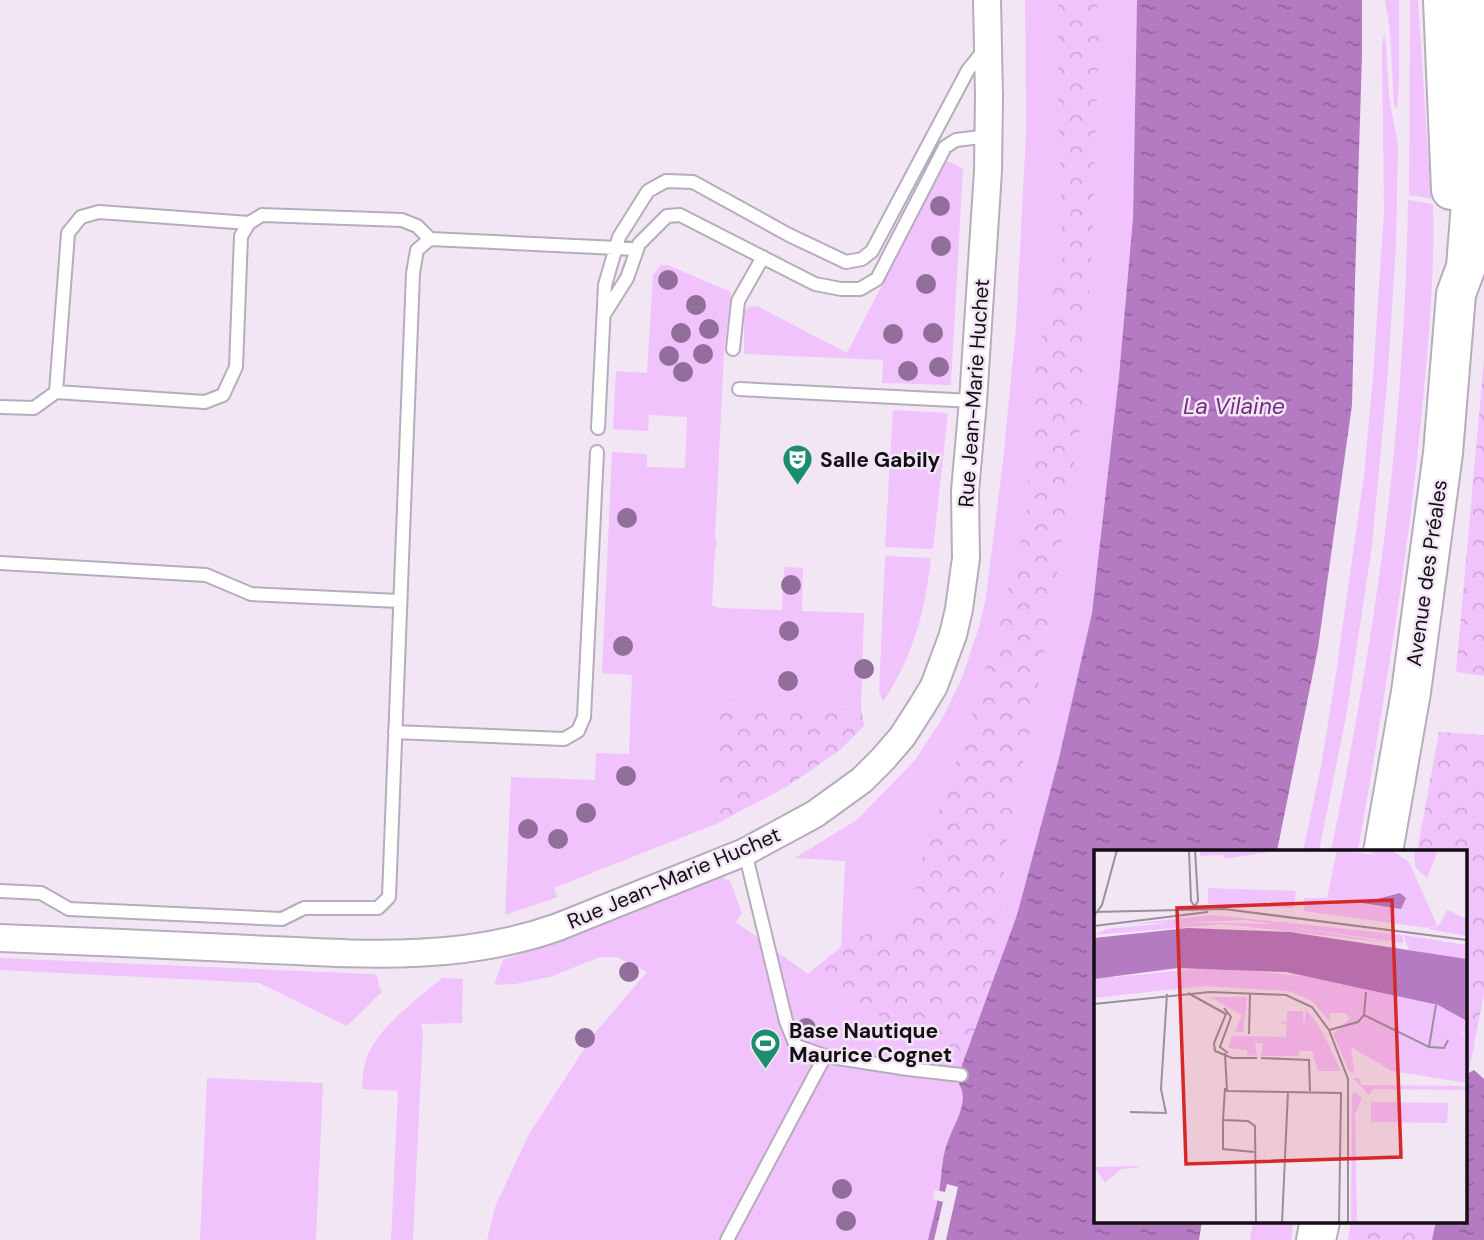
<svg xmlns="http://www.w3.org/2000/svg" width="1484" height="1240" font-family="'DM Sans',sans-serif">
	<defs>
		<pattern id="forest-crowns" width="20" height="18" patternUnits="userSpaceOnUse" patternTransform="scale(1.75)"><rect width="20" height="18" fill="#f1c3fd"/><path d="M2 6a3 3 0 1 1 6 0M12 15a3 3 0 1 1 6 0" fill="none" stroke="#cea6d8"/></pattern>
		<pattern id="water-ripples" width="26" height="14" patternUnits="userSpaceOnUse" patternTransform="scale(1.75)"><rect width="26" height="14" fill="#b47bc3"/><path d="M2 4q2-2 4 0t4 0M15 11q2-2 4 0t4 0" fill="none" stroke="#91639d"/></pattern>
	</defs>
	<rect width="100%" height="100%" fill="#f2e6f5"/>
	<path fill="#f1c3fd" d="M1025 0H1137L1133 218 1119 376 1092 613 1059 758 1017 915 963 1065 959 1084C970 1102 954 1123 948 1141 942 1156 942 1170 940 1185 938 1203 932 1222 928 1240H487L495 1207 529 1134 594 1034 647 972 617 957H600L550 977 515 984 494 985 503 960 581 934 721 877 730 881 742 913 736 922 808 974 841 947 845 861 795 858 858 819 915 760 942 719 962 678 979 627 986 597 1003 461 1016 326 1026 133Z
		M1385 0H1399V79L1397 108 1394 106 1390 31Z
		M1410 0H1418L1431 199 1409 195Z
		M1384 34 1386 43 1389 96 1398 145 1396 245 1387 384 1372 546 1346 717 1319 851H1303L1321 766 1335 680 1364 475 1373 376 1384 211 1382 46Z
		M945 162H950L963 169 951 385 882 383 883 360 744 354V312L748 307 757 306 847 353Z
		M1408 200 1433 204C1435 269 1429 336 1423 400 1409 552 1384 702 1358 851H1331C1350 758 1367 664 1380 570 1397 448 1406 324 1408 200Z
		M661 265H668L731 292 724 353 715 539 717 540 716 548 715 549 712 605 719 608 782 610 784 567 803 568 802 611 864 613 861 707 716 703V824L554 888 558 897 505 915 511 777 595 780 596 753 629 754 632 675 602 673 612 452 647 454V467L685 468 687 417 649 415 648 431 613 429 616 371 647 373 653 275Z
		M893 410 948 413 933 549 885 547Z
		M885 556 931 558C925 612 913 657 883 702L879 692Z
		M0 958 371 974 377 975 379 986 382 992 347 1026 259 983 0 970Z
		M442 978 463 979 462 1023 421 1024 423 1032 413 1240H391L398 1091 362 1089C363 1078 363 1067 367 1057 378 1027 418 999 442 978Z
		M207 1078 323 1083 316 1240H200Z
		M1253 1221H1294L1291 1240H1250Z"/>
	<path fill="url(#forest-crowns)" d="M1058 0H1097L1099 33 1092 238 1082 413 1057 574 1032 718 1007 839 994 978 962 1065 950 1056 808 974 841 947 869 933 912 920 919 868 965 737 1000 621 1026 520 1037 353 1063 256 1058 99Z
		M1484 359V676L1456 672Z
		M716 703 861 707 864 726 840 750 788 786 716 824Z
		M1439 732 1484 735V994L1465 1091V852H1417Z
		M1351 1221H1439L1435 1240H1348Z"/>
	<path fill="url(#water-ripples)" d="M1137 0H1362V55L1355 281 1352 405 1318 648 1277 851 1096 852V1221H1202L1199 1240H928C932 1222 938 1203 940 1185 942 1170 942 1156 948 1141 954 1123 970 1102 959 1084L962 1065 1017 915 1059 758 1092 613 1119 376 1133 218Z
		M1474 1070 1484 1079V1240H1432L1436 1221H1465V1075Z"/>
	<path fill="#f2e6f5" d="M947 1184 958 1187 946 1240H934L943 1202 933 1199 935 1190 945 1192Z"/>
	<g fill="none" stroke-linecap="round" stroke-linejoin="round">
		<defs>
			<path id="service" d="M605 313 627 278 639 244 667 216 680 215 815 284 841 289H860L877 279 945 147 956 140 989 136
				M733 349 738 301 763 257
				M739 389 973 401
				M56 392 68 233 81 217 99 212 249 223
				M0 407 34 408 56 392 205 402 223 395 236 367 241 236 249 223 262 215 402 220 417 226 430 239
				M598 428 605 285 619 237 648 191 666 181 693 182 789 235 846 262 862 259 872 251 968 70 985 49
				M0 563 206 575 251 594 399 601
				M395 732 564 739 578 731 584 717 597 452
				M0 891 41 893 69 909 282 919 304 908H378L389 897 413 273 417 250 430 239 637 249
				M825 1056 908 1069 961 1075
				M727 1240 825 1056 796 1046 786 1021 745 852"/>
			<path id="minor" d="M0 938C84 941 167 945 251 949 356 954 457 963 558 927L745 852 815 814 862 780 883 759 902 737 922 706 934 686 953 635 959 609 966 558 965 491 973 401 988 171 989 96 987 0"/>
			<path id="primary" d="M1443 0 1451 190
				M1383 852 1411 692 1443 453 1456 294 1466 267 1474 165 1481 45V0
				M1316 1240 1320 1221"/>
		</defs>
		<use href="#service" stroke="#b7acbb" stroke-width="16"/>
		<use href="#minor" stroke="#b7acbb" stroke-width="30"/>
		<use href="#primary" stroke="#b7acbb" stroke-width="42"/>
		<use href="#service" stroke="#fff" stroke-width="12"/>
		<use href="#minor" stroke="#fff" stroke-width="26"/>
		<use href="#primary" stroke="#fff" stroke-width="38"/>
	</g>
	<g fill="#926e9a">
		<circle cx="940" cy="206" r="10"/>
		<circle cx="941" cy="246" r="10"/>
		<circle cx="668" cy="280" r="10"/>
		<circle cx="926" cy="284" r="10"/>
		<circle cx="696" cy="305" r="10"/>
		<circle cx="709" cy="329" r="10"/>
		<circle cx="681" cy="333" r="10"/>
		<circle cx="933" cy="333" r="10"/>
		<circle cx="893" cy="334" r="10"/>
		<circle cx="703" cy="354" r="10"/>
		<circle cx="669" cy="356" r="10"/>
		<circle cx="939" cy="367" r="10"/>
		<circle cx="908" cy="371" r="10"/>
		<circle cx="683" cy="372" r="10"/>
		<circle cx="627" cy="518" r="10"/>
		<circle cx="791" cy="585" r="10"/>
		<circle cx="789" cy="631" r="10"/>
		<circle cx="623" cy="646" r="10"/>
		<circle cx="864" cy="669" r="10"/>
		<circle cx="788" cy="681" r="10"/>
		<circle cx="626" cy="776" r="10"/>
		<circle cx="586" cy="813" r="10"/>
		<circle cx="528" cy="829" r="10"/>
		<circle cx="558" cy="839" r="10"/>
		<circle cx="629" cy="972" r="10"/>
		<circle cx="806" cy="1028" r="10"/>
		<circle cx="585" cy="1038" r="10"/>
		<circle cx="842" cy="1189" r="10"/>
		<circle cx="846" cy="1221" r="10"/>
	</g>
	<defs>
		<symbol id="theatre-pin" viewBox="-11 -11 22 30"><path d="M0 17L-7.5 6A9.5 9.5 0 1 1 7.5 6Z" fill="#1c8e6e" stroke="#f2e6f5"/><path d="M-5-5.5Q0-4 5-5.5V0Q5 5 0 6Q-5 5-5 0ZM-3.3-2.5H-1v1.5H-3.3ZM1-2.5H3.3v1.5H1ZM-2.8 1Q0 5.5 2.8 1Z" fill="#fff"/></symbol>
		<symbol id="stadium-pin" viewBox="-11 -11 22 30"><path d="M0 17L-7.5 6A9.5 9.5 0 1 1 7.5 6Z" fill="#1c8e6e" stroke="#f2e6f5"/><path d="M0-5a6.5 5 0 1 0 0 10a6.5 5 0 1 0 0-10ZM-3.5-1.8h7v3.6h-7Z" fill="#fff"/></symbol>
	</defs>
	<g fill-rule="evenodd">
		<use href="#theatre-pin" x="780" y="442" width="35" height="47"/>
		<use href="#stadium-pin" x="748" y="1026" width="35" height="47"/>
	</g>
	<g text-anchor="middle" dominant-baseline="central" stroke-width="5" stroke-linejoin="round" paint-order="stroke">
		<g font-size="21" fill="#120e13" stroke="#f2e6f5">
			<text transform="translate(974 393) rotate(-86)">Rue Jean-Marie Huchet</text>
			<text transform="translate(1427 573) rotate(-82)">Avenue des Préales</text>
			<text transform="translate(674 878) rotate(-23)">Rue Jean-Marie Huchet</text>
		</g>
		<g font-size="21" font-weight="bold" fill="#120e13" stroke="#f2e6f5" text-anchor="start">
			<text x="820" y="460">Salle Gabily</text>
			<text x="789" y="1031">Base Nautique<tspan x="789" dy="24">Maurice Cognet</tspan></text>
		</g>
		<g font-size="23" font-style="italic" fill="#722c84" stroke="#f2e6f5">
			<text x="1234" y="406">La Vilaine</text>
		</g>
	</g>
	<g transform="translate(1094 850)">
		<rect width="373" height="373" fill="#f2e6f5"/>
		<path d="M243 0 282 5 311 36 319 62 233 48ZM119 65 309 85V93L151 70 36 74ZM83 72 178 74 297 93 129 74 0 85 12 79ZM123 117 217 127 344 155 367 166 373 171V183H364L373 185V233L298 221 257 197 260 223 255 221 239 184 256 168 251 163H236V172L218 151 195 141 109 136 0 148V129ZM116 147H153L149 183 141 181 148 165ZM193 161H209L210 186 230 185 247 221H224L218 201H205V206H167L169 193H161L163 206 153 205V200L134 198 138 186 192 187 193 175 186 172H193ZM259 228H266L267 235 373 236V240L279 239 275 245ZM262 242 268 248 261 264 263 373H257L258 244ZM277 252 354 253 353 273 277 272ZM0 317 46 316 47 317 27 319 11 333Z" fill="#f1c3fd"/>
		<path d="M188 0 131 9 129 5 106 6V0ZM271 0H297L315 12 343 75 334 78 210 61V48H230L319 62 311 36 282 5ZM320 0H344L333 28 321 17ZM114 38 202 41 200 58 114 54ZM309 85 373 95V109L315 100ZM91 124 157 125 271 141 256 169 246 151 176 134 130 129 54 132 0 142V129L18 126 23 132ZM212 160 223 173 230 185 209 186Z" fill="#f1c3fd"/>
		<path d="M353 60 373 69V86L334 79 345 75Z" fill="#f1c3fd"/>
		<path d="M306 43 312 48 307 59 268 53ZM94 78 196 82 373 109V171L344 155 192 122 84 118 0 129V88Z" fill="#b47bc3"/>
		<path fill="none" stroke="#98909b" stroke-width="2" d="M95 0 97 51 103 60M373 0V30M98 61 104 51 101 0M0 62 130 59 373 90M0 66 8 55 23 0M0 76 114 62M94 143 132 164 120 193 121 201 138 208H163M0 154 116 142 192 145 218 157 235 180 254 229V373M130 158 137 167 126 197 134 203M270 165 272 142M235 180 264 172 270 165 335 197 350 198 354 190M155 184 156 143M335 197 342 155M131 203 133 241 247 243 245 373M167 208 215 210 216 241M131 238 129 270 154 271 161 276 162 373M36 262 72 263 67 239 73 144M129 270V299L160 302M188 373 194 241"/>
		<path fill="#d62828" fill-opacity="0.15" stroke="#d62828" stroke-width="3.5" d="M298 50 307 307 92 314 83 58Z"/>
		<rect width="373" height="373" fill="none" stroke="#120e13" stroke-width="3.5"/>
	</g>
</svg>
